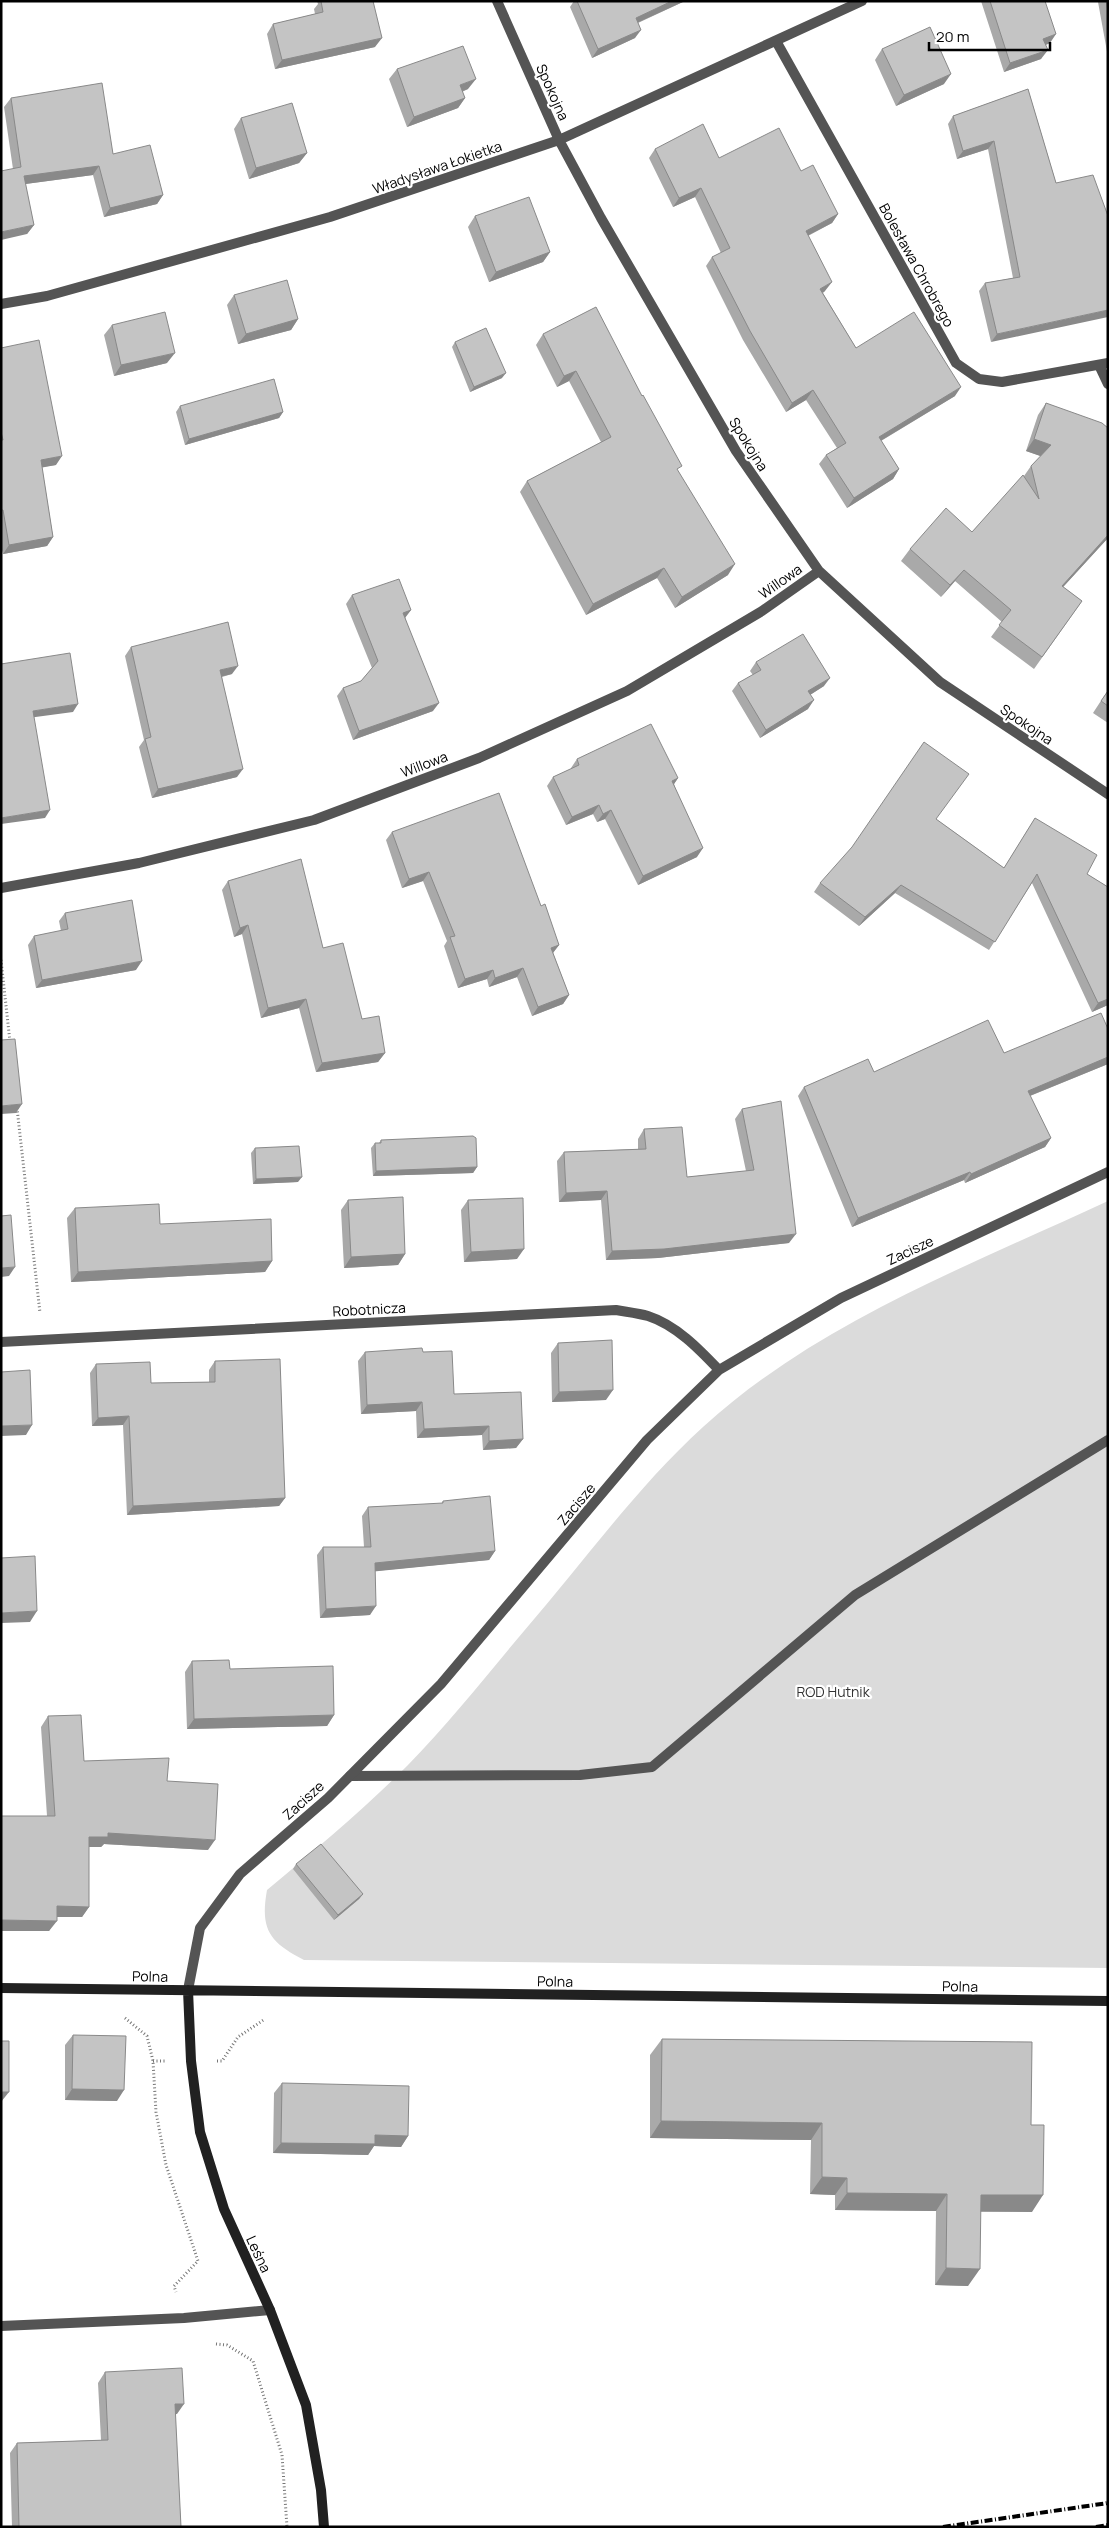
<svg xmlns="http://www.w3.org/2000/svg" width="1109" height="2528" font-family="Manrope,sans-serif">
	<rect width="100%" height="100%" fill="#fff"/>
	<path fill="#dbdbdb" d="M1108 1201V1968L304 1960C269 1942 260 1929 267 1890 315 1850 364 1809 408 1765 449 1723 486 1676 524 1631 583 1563 636 1488 703 1427 818 1322 969 1266 1108 1201Z"/>
	<g fill="none" stroke-linecap="round" stroke-linejoin="round">
		<path stroke="#767676" stroke-width="3" stroke-dasharray="1 2.5" stroke-linecap="butt" d="M1 960 10 1042
			M17 1108 40 1313
			M125 2018 147 2036 153 2061 156 2112 166 2165 198 2261 174 2286 176 2292
			M153 2061H166
			M217 2061H222L238 2037 265 2019
			M216 2344 227 2345 253 2361 282 2455 287 2527"/>
		<path stroke="#545454" stroke-width="10" d="M1099 365 1108 384
			M350 1776 580 1775 652 1767 855 1595 1108 1440"/>
		<path stroke="#545454" stroke-width="10" d="M497 1 559 140 601 218 736 451 819 571 940 682 1108 794
			M776 41 956 363 979 379 1002 382 1108 363
			M1 304 47 296 330 217 559 140 862 1
			M1 888 139 863 314 820 479 758 627 691 762 611 819 571
			M1 1342 616 1310C627 1312 638 1313 648 1316 676 1325 699 1349 719 1370
			M188 1990 200 1928 240 1874 328 1798 441 1684 647 1440 719 1370 841 1298 1108 1172
			M1 2326 184 2318 270 2310"/>
		<path stroke="#212121" stroke-width="10" d="M1 1988 1108 2001
			M188 1990 191 2061 200 2132 224 2209 270 2310 306 2405 321 2490 324 2527"/>
		<path stroke="#000" stroke-width="4" stroke-dasharray="8 2.5 1 2.5" stroke-linecap="butt" d="M943 2527 1108 2503
			M1096 2527 1108 2525"/>
	</g>
	<path fill="#a9a9a9" d="M317 1H373L375 47 275 69 267 34 273 24 315 14 314 9 318 4Z
		M574 1H685L638 23 635 38 592 58 570 7Z
		M981 1H1045L1050 43 1046 45 1041 59 1004 72Z
		M1099 1H1108V57L1098 2Z
		M882 49 944 84 896 106 875 60Z
		M397 69 468 89 462 92 465 98 458 108 407 127 389 79Z
		M1028 89 1056 183 1108 216 991 342 979 291 985 283 1013 278 988 149 957 159 948 124 953 116Z
		M11 98 113 154 163 195 157 204 104 217 93 175 25 184 34 225 27 234 13 169 4 107Z
		M241 118 307 153 299 163 249 179 234 129Z
		M655 149 719 158 801 171 838 214 832 223 808 236 825 291 823 293 856 348 955 396 881 441 899 469 893 479 847 508 819 464 826 455 837 448 806 400 786 412 743 340 706 266 712 257 721 253 695 197 673 207 649 158Z
		M475 216 550 252 543 262 489 282 468 227Z
		M234 295 298 319 291 330 238 344 227 305Z
		M112 325 167 363 114 376 104 335Z
		M543 334 678 472 728 575 675 608 657 578 586 615 520 492 527 481 601 442 569 381 557 387 536 345Z
		M455 342 502 378 470 392 452 347Z
		M1 348 56 465 42 467 53 537 47 546 3 554 1 546Z
		M1046 403 1108 428V538L1063 587 1082 601 1034 669 991 637 1002 622 955 581 941 597 901 561 910 549 972 532 1024 476 1031 466 1041 456 1026 451 1038 415Z
		M180 406 283 412 279 418 185 445 176 412Z
		M352 595 411 610 405 617 433 711 353 740 337 696 343 688 361 681 372 668 346 604Z
		M131 647 232 674 222 677 237 777 152 798 139 747 144 740 125 656Z
		M756 662 824 686 810 695 808 709 760 738 732 691 738 683 753 675 750 671Z
		M1108 690V723L1093 713Z
		M577 759 678 778 674 784 697 857 638 885 605 819 597 822 593 814 566 825 547 786 553 777 571 769V768Z
		M1035 818 1087 874 1108 887V1005L1092 1012 1032 883 989 950 895 893 859 926 814 892 820 883 936 819 1004 868Z
		M392 832 541 906 559 945 553 953 569 995 563 1004 532 1016 517 977 489 987 487 979 458 988 444 946 447 941 423 881 402 888 386 840Z
		M228 881 323 948 362 1019 385 1053 378 1062 316 1072 299 1008 261 1018 242 934 234 937 222 890Z
		M65 913 136 970 36 988 28 945 34 936 61 931 59 921Z
		M1108 1029V1064L1030 1096 1051 1138 1045 1147 965 1183 964 1180 852 1227 798 1096 804 1087 1004 1053Z
		M742 1109 789 1243 658 1258 606 1260 601 1200 559 1202 557 1161 564 1152 638 1149V1139L644 1129 687 1177 746 1171 735 1119Z
		M381 1140 477 1167 473 1173 373 1176 371 1148 375 1143H379Z
		M255 1148 298 1182 253 1184 251 1153Z
		M348 1200 405 1254 398 1265 344 1268 341 1210Z
		M468 1200 517 1259 464 1262 461 1210Z
		M75 1208 160 1224 272 1261 265 1272 71 1282 67 1218Z
		M558 1343 606 1400 552 1402 551 1353Z
		M365 1352 454 1394 523 1439 516 1448 483 1450 482 1435 417 1438 416 1411 361 1414 358 1361Z
		M215 1361 285 1498 279 1506 127 1515 123 1425 92 1426 90 1373 96 1364 151 1383 209 1382V1370Z
		M443 1501 495 1551 489 1560 375 1571 370 1615 320 1618 317 1555 323 1547H364L362 1516 368 1507 441 1504Z
		M192 1661 230 1669 334 1715 327 1726 187 1729 185 1672Z
		M48 1716 84 1761 167 1781 208 1850 104 1844 101 1847H89V1907L82 1917H57L49 1931H1V1816H47L41 1727Z
		M296 1864 363 1894 359 1899 334 1920 293 1869Z
		M73 2035 117 2101 65 2100V2045Z
		M662 2039 1031 2125 1032 2212H980L968 2286 935 2285 936 2211 835 2210V2195L810 2194 811 2140 650 2138V2055Z
		M282 2083 408 2136 401 2147 374 2146 368 2155 273 2153 274 2093Z
		M105 2372 177 2414H175L181 2527H12L10 2453 17 2443 101 2440 98 2383Z"/>
	<path fill="#898989" d="M672 1H685L630 26 636 18Z
		M641 30 635 38 592 58 598 49Z
		M1056 34 1050 43 1037 48 1043 39Z
		M382 38 375 47 275 69 282 60Z
		M1048 50 1041 59 1004 72 1010 63Z
		M951 74 944 84 896 106 904 95Z
		M476 79 468 89 452 95 460 85Z
		M465 98 458 108 407 127 414 117Z
		M994 141 988 149 957 159 963 151Z
		M307 153 299 163 249 179 256 168Z
		M99 166 93 175 18 185 24 176Z
		M701 188 695 197 673 207 679 198Z
		M163 195 157 204 104 217 110 208Z
		M838 214 832 223 799 240 806 231Z
		M34 225 27 234 1 240V232Z
		M550 252 543 262 489 282 496 272Z
		M832 282 825 291 814 298 820 289Z
		M1108 310V317L991 342 997 334Z
		M298 319 291 330 238 344 246 334Z
		M175 353 167 363 114 376 121 365Z
		M576 371 569 381 557 387 564 376Z
		M506 373 502 378 470 392 474 387Z
		M961 387 955 396 872 446 879 437Z
		M813 390 806 400 786 412 792 403Z
		M283 412 279 418 185 445 189 439Z
		M1034 439 1051 445 1043 457 1026 451Z
		M62 456 56 465 34 469 41 460Z
		M899 469 893 479 847 508 854 498Z
		M1108 535V538L1053 598 1062 586Z
		M53 537 47 546 3 554 9 545Z
		M735 564 728 575 675 608 682 597Z
		M664 568 657 578 586 615 593 604Z
		M964 570 955 581 941 597 950 585Z
		M411 610 405 618 403 613Z
		M238 666 232 674 215 678 220 670Z
		M830 678 824 686 802 700 808 691Z
		M814 700 808 709 760 738 766 730Z
		M439 703 433 711 353 740 359 731Z
		M78 704 73 712 28 718 33 711Z
		M243 769 237 777 152 798 158 789Z
		M678 778 672 787V781Z
		M599 805 593 814 566 825 572 817Z
		M50 810 45 818 1 824V818Z
		M611 810 605 819 597 822 603 814Z
		M703 848 697 857 638 885 643 876Z
		M429 872 423 881 402 888 409 879Z
		M901 885 895 893 859 926 865 917Z
		M248 925 242 934 234 937 240 928Z
		M559 945 552 954 551 948Z
		M142 961 136 970 36 988 42 980Z
		M523 968 517 977 489 987 495 978Z
		M493 970 487 979 458 988 465 979Z
		M569 995 563 1004 532 1016 538 1007Z
		M306 999 299 1008 261 1018 268 1008Z
		M1108 999V1005L1092 1012 1098 1003Z
		M385 1053 378 1062 316 1072 322 1063Z
		M1108 1057V1064L1022 1099 1028 1091Z
		M22 1104 16 1113 1 1114V1106Z
		M1051 1138 1045 1147 965 1183 971 1174Z
		M477 1167 473 1173 373 1176 376 1171Z
		M970 1172 964 1180 852 1227 858 1218Z
		M302 1177 298 1182 253 1184 256 1179Z
		M607 1191 601 1200 559 1202 566 1193Z
		M796 1234 789 1243 658 1258 606 1260 612 1251Z
		M524 1249 517 1259 464 1262 471 1252Z
		M405 1254 398 1265 344 1268 351 1257Z
		M272 1261 265 1272 71 1282 78 1272Z
		M15 1267 9 1276 1 1277V1268Z
		M613 1390 606 1400 552 1402 559 1392Z
		M422 1402 416 1411 361 1414 367 1405Z
		M129 1416 123 1425 92 1426 98 1418Z
		M32 1425 26 1435 1 1436V1426Z
		M489 1426 482 1435 417 1438 424 1429Z
		M523 1439 516 1448 483 1450 489 1441Z
		M285 1498 279 1506 127 1515 133 1506Z
		M495 1551 489 1560 369 1572 375 1563Z
		M376 1606 370 1615 320 1618 326 1609Z
		M37 1611 30 1622 1 1623V1613Z
		M334 1715 327 1726 187 1729 194 1719Z
		M108 1833 215 1840 208 1850 104 1844 101 1847H81L89 1837Z
		M363 1894 359 1899 334 1920 338 1915Z
		M57 1906 89 1907 82 1917H49Z
		M1 1920 57 1921 49 1931H1Z
		M72 2089 124 2090 117 2101 65 2100Z
		M1 2092H9L1 2102Z
		M661 2121 822 2123 811 2140 650 2138Z
		M375 2135 408 2136 401 2147 374 2146 368 2155 273 2153 281 2143Z
		M822 2177 847 2178 835 2195 810 2194Z
		M847 2193 947 2194 936 2211 835 2210Z
		M981 2195H1043L1032 2212 969 2211Z
		M946 2268 980 2269 968 2286 935 2285Z
		M175 2404H184L177 2414 167 2415Z"/>
	<path fill="#c4c4c4" stroke="#898989" d="M321 1H373L382 38 282 60 273 24 323 12Z
		M577 1H672L636 18 641 30 598 49Z
		M990 1H1045L1056 34 1043 39 1048 50 1010 63Z
		M1106 1H1108V11Z
		M930 27 951 74 904 95 882 49Z
		M463 46 476 79 460 85 465 98 414 117 397 69Z
		M102 83 113 154 150 145 163 195 110 208 99 166 24 176 34 225 1 232V171L21 167 11 98Z
		M1028 89 1056 183 1093 175 1108 216V310L997 334 985 283 1020 277 994 141 963 151 953 116Z
		M292 103 307 153 256 168 241 118Z
		M703 124 719 158 779 128 801 171 813 165 838 214 806 231 832 282 820 289 856 348 914 312 961 387 879 437 899 469 854 498 826 455 846 443 813 390 792 403 750 331 712 257 730 248 701 188 679 198 655 149Z
		M529 197 550 252 496 272 475 216Z
		M287 280 298 319 246 334 234 295Z
		M596 307 642 396 643 395 682 466 677 469 735 564 682 597 664 568 593 604 527 481 611 437 576 371 564 376 543 334Z
		M165 312 175 353 121 365 112 325Z
		M486 328 506 373 474 387 455 342Z
		M39 340 62 456 41 460 53 537 9 545 3 510H1V440H3L1 432V348Z
		M274 379 283 412 189 439 180 406Z
		M1046 403 1102 423 1108 428V535L1062 586 1082 601 1042 657 999 625 1011 610 964 570 950 585 910 549 946 508 972 532 1023 475 1039 499 1031 466 1051 445 1034 439Z
		M399 579 411 610 403 613 439 703 359 731 343 688 361 681 378 661 352 595Z
		M228 622 238 666 220 670 243 769 158 789 145 739 151 737 131 647Z
		M803 634 830 678 808 691 814 700 766 730 738 683 761 670 756 662Z
		M70 653 78 704 33 711 50 810 1 818V664Z
		M1108 691V706L1101 701Z
		M651 724 678 778 672 781 703 848 643 876 611 810 603 814 599 805 572 817 553 777 579 765 577 759Z
		M924 742 969 774 936 819 1004 868 1035 818 1097 855 1087 874 1108 887V999L1098 1003 1037 874 995 942 901 885 865 917 820 883 852 847Z
		M499 793 541 906 545 904 559 945 551 948 569 995 538 1007 523 968 495 978 493 970 465 979 450 937 455 936 429 872 409 879 392 832Z
		M301 859 323 948 343 943 362 1019 379 1016 385 1053 322 1063 306 999 268 1008 248 925 240 928 228 881Z
		M132 900 142 961 42 980 34 936 68 929 65 913Z
		M1101 1013 1108 1029V1057L1028 1091 1051 1138 971 1174 970 1172 858 1218 804 1087 868 1059 874 1072 988 1020 1004 1053Z
		M15 1039 22 1104 1 1106V1040Z
		M781 1101 796 1234 664 1249 612 1251 607 1191 566 1193 564 1152 646 1149 644 1129 682 1127 687 1177 754 1170 742 1109Z
		M473 1136 476 1138 477 1167 376 1171 375 1143H381V1140Z
		M299 1146 302 1177 256 1179 255 1148Z
		M403 1197 405 1254 351 1257 348 1200Z
		M523 1198 524 1249 471 1252 468 1200Z
		M159 1204 160 1224 271 1219 272 1261 78 1272 75 1208Z
		M11 1215 15 1267 1 1268V1216Z
		M612 1340 613 1390 559 1392 558 1343Z
		M422 1348 423 1352 452 1351 454 1394 521 1392 523 1439 489 1441V1426L424 1429 422 1402 367 1405 365 1352Z
		M280 1359 285 1498 133 1506 129 1416 98 1418 96 1364 150 1362 151 1383 215 1382V1361Z
		M30 1370 32 1425 1 1426V1372Z
		M490 1496 495 1551 375 1563 376 1606 326 1609 323 1547H371L368 1507 443 1503V1501Z
		M35 1556 37 1611 1 1613V1558Z
		M229 1660 230 1669 333 1666 334 1715 194 1719 192 1661Z
		M81 1715 84 1761 169 1758 167 1781 218 1784 215 1840 108 1833V1837H89V1907L57 1906V1921L1 1920V1816H55L48 1716Z
		M321 1844 363 1894 338 1915 296 1864Z
		M73 2035 126 2036 124 2090 72 2089Z
		M662 2039 1032 2042 1031 2125H1044L1043 2195H981L980 2269 946 2268 947 2194 847 2193V2178L822 2177V2123L661 2121Z
		M1 2041H9V2092H1Z
		M282 2083 409 2086 408 2136 375 2135V2144L281 2143Z
		M182 2368 184 2404H175L181 2527H19L17 2443 108 2440 105 2372Z"/>
	<g text-anchor="middle" dominant-baseline="central" stroke-width="4.5" stroke-linejoin="round" paint-order="stroke">
		<g font-size="14" fill="#000" stroke="#fff">
			<text transform="translate(553 92) rotate(66)">Spokojna</text>
			<text transform="translate(437 167) rotate(-19)">Władysława Łokietka</text>
			<text transform="translate(917 265) rotate(61)">Bolesława Chrobrego</text>
			<text transform="translate(749 444) rotate(58)">Spokojna</text>
			<text transform="translate(780 581) rotate(-35)">Willowa</text>
			<text transform="translate(1027 724) rotate(34)">Spokojna</text>
			<text transform="translate(424 764) rotate(-21)">Willowa</text>
			<text transform="translate(910 1250) rotate(-25)">Zacisze</text>
			<text transform="translate(369 1309) rotate(-3)">Robotnicza</text>
			<text transform="translate(576 1504) rotate(-50)">Zacisze</text>
			<text transform="translate(303 1800) rotate(-42)">Zacisze</text>
			<text transform="translate(150 1976) rotate(1)">Polna</text>
			<text transform="translate(555 1981) rotate(1)">Polna</text>
			<text transform="translate(960 1986) rotate(1)">Polna</text>
			<text transform="translate(259 2254) rotate(65)">Leśna</text>
		</g>
		<g font-size="14" fill="#323232" stroke="#fff">
			<text x="833" y="1691">ROD Hutnik</text>
		</g>
	</g>
	<rect width="1109" height="2528" fill="none" stroke="#000000" stroke-width="5"/>
	<path d="M929 42v8h121v-8" fill="none" stroke="#000000" stroke-width="2.5"/>
	<text x="936" y="42" font-size="15" fill="#000000" stroke="#ffffff" stroke-width="4" paint-order="stroke">20 m</text>
</svg>
